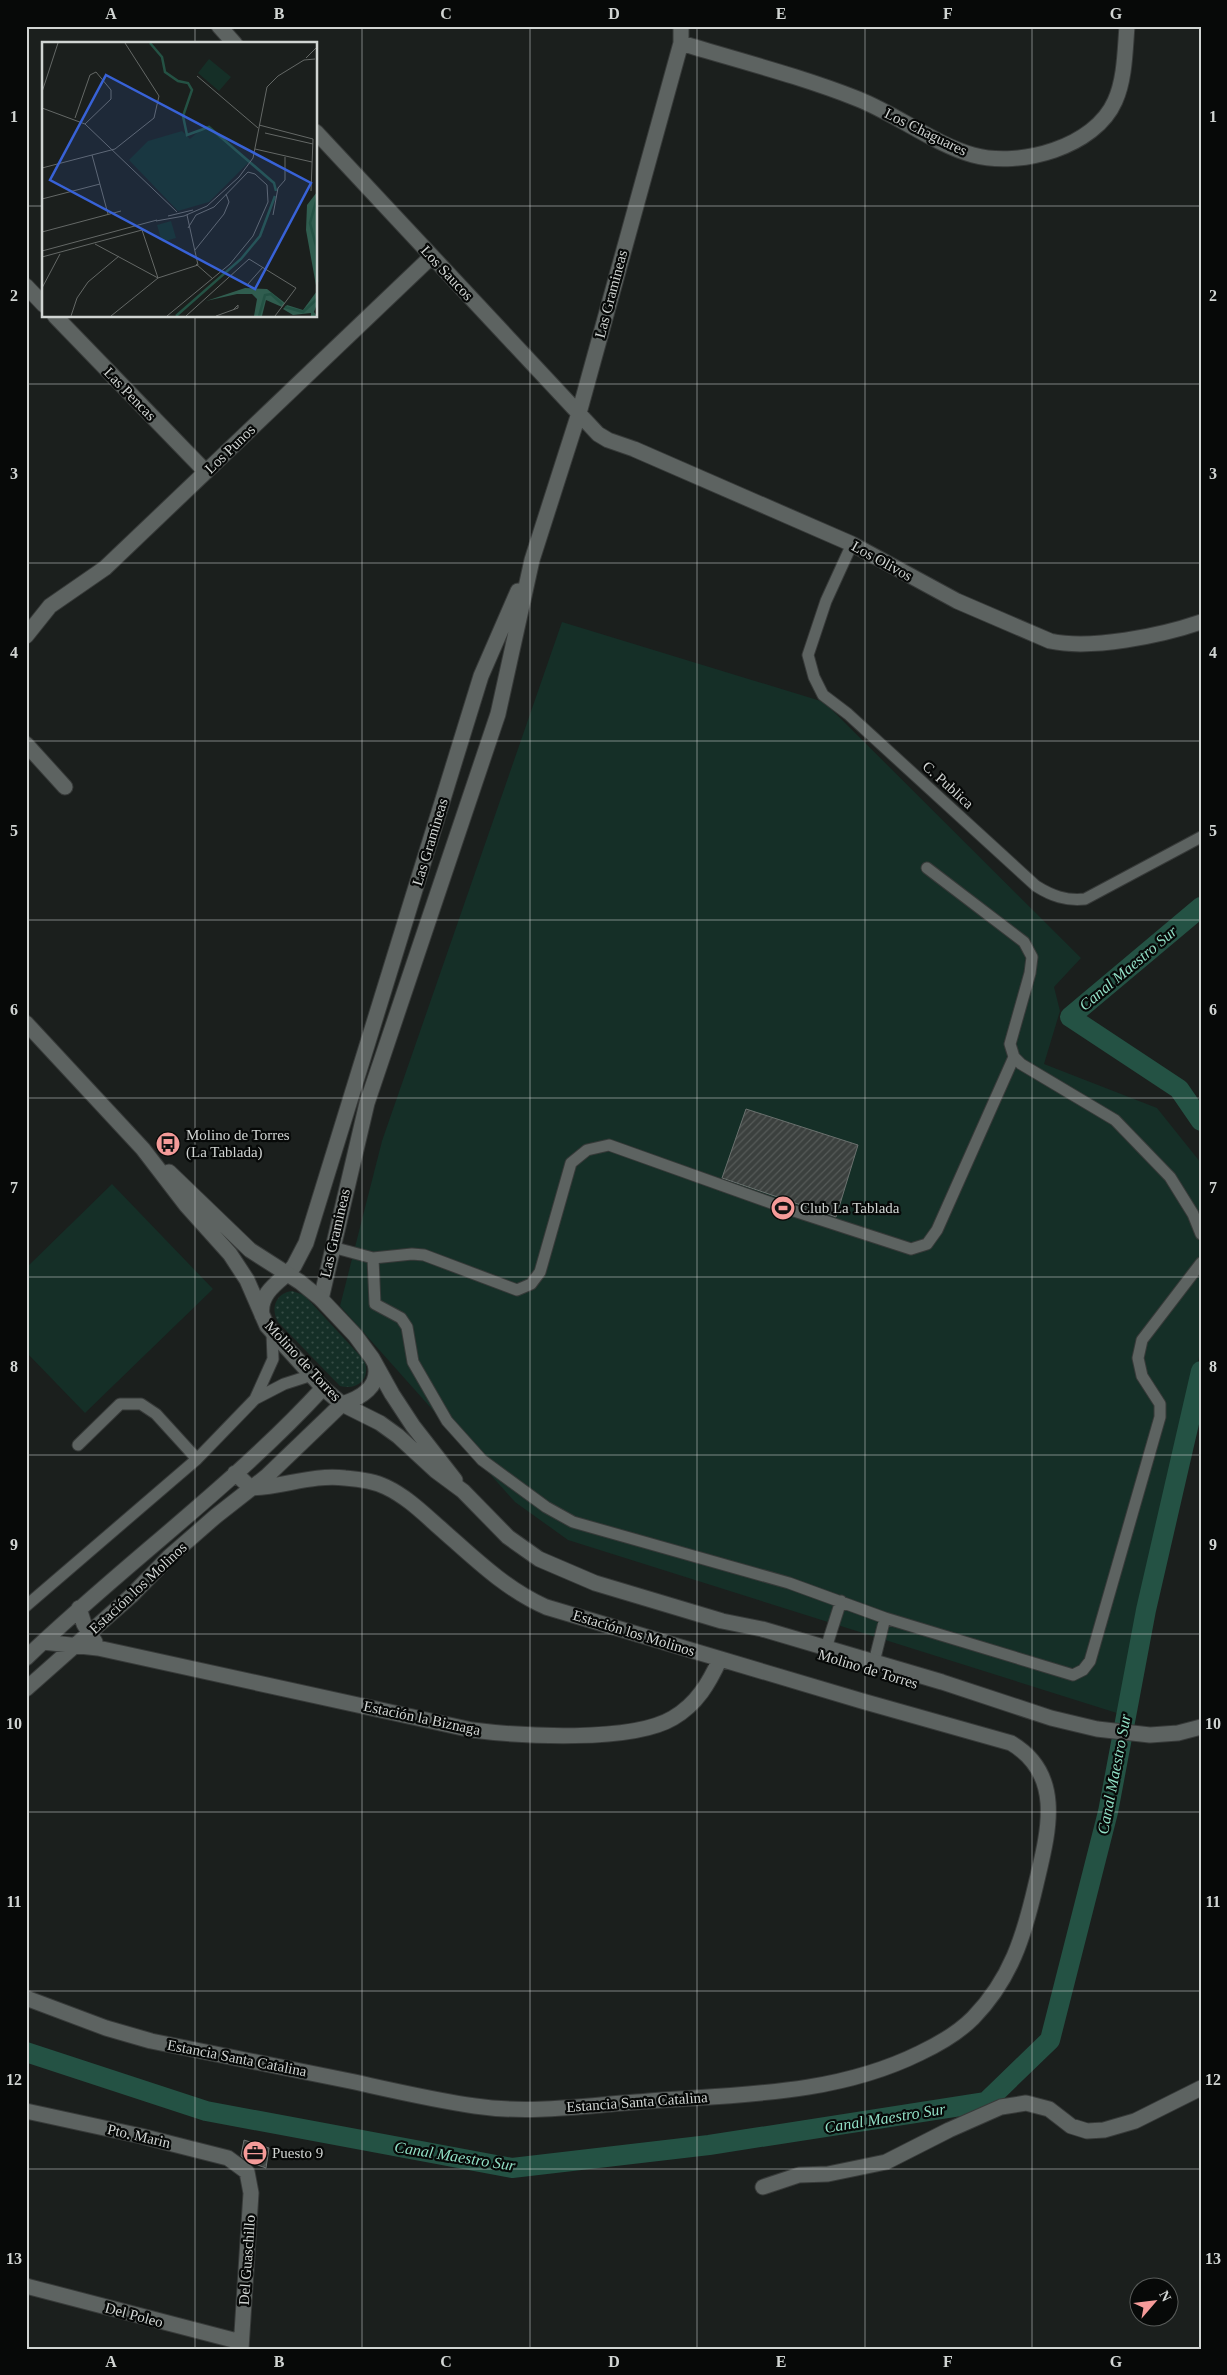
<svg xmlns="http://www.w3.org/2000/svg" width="1227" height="2375" font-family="Georgia,serif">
	<defs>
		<pattern id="grass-dots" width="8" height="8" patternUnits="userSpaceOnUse" patternTransform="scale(1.25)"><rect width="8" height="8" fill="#152f27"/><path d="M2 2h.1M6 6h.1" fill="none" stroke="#364c45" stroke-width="1.8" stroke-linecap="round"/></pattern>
		<pattern id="building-hatch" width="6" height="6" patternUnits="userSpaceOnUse" patternTransform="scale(1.25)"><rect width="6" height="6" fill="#3b403e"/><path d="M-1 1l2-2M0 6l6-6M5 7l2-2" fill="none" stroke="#565b59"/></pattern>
	</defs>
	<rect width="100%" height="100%" fill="#1b1f1d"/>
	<path fill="url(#grass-dots)" d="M292 1291 304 1295 364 1360C372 1378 357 1391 340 1386L278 1322C270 1308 276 1293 292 1291Z"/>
	<path fill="#152f27" d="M562 622 824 702 1081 958 1054 987 1060 1011 1044 1064 1157 1108 1201 1163V1347L1183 1438 1120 1714 568 1540 515 1502 340 1306 382 1141Z
		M112 1184 213 1289 85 1413 26 1352V1268Z"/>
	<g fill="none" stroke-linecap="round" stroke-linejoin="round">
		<path stroke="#245244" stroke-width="20" d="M1201 907 1070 1017 1179 1089 1201 1121
			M26 2052 206 2111 512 2168 709 2145 986 2102 1050 2040 1108 1812 1146 1610 1201 1371"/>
	</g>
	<path fill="url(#building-hatch)" stroke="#6b716f" d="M746 1109 858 1145 836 1217 722 1178Z
		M244 2140 269 2148 266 2168 249 2162 241 2156Z"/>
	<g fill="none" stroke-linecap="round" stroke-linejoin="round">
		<defs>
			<path id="lane" d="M852 544 826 601 808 655 814 677 823 695 848 714 1036 886C1052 896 1066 901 1085 899L1201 837
				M927 868 1024 942 1032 957 1030 973 1010 1044 1014 1057 1021 1064 1115 1120 1170 1177 1193 1214 1201 1234
				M332 1247 373 1258 412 1254 424 1255 517 1290 531 1284 540 1272 571 1163 587 1150 609 1145 788 1209 911 1249 927 1244 937 1230 1014 1057
				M373 1258 375 1304 401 1318 407 1327 413 1362 447 1421 482 1460 546 1507 573 1522 789 1583 885 1618 1073 1675 1083 1670 1090 1661 1160 1417V1404L1142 1376 1138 1358 1142 1340 1201 1263
				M255 1399 273 1359 272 1333
				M78 1445 120 1404H141L156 1414 197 1459
				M26 1606 197 1459 255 1399 284 1384 312 1375
				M826 1648 841 1601
				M874 1662 885 1618"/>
			<path id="street" d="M219 26 235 44
				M681 43C740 61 800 76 858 99 896 114 936 145 973 155 1020 168 1095 147 1115 101 1125 79 1125 50 1127 26
				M316 132 598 434 608 440 634 449 852 544 957 601 1050 641C1091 650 1160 636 1201 622
				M26 286 44 305
				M55 316 206 472
				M26 636 50 606 105 568 431 257
				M26 744 65 787
				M287 1274 294 1266 306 1243 481 676 518 591
				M321 1299 367 1103 498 714 532 560 579 413 681 43V26
				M79 1608 84 1624 95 1642
				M43 1642 98 1648 472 1730C520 1736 631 1743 673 1718 697 1704 709 1683 720 1659
				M26 1658C123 1565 233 1486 323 1388
				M26 1689 131 1596 169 1557 216 1516 267 1476 342 1404
				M26 1998 106 2028 151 2041C217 2054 283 2067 350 2081 391 2090 433 2100 475 2106 529 2114 582 2106 636 2102 732 2094 831 2097 920 2053 939 2044 958 2033 973 2018 1011 1979 1024 1936 1036 1884 1048 1833 1065 1775 1011 1743L862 1701 546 1607C505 1589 473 1557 440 1528 423 1513 407 1497 386 1487 374 1481 358 1479 345 1478 313 1474 283 1487 251 1488L235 1473
				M26 2111 141 2136 228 2158 247 2172 251 2193 241 2349
				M763 2187 799 2175 828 2174 886 2162 949 2130 1001 2107 1026 2103 1049 2109 1071 2126 1087 2131 1104 2130 1135 2121 1201 2088
				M26 2286 241 2342"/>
			<path id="secondary" d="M26 1023 143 1149 186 1205 230 1254 247 1280 267 1326 323 1388 342 1404 380 1423 398 1436 436 1471 463 1491 508 1537 539 1559 595 1583 722 1621 762 1629 942 1682 1051 1718 1097 1729 1150 1735 1178 1733 1201 1727
				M169 1172 250 1250 300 1282 321 1299 355 1335 372 1358 392 1394 413 1426 455 1480
				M262 1315C259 1296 274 1285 287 1274
				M342 1404C361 1398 381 1386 375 1364"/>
		</defs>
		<use href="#lane" stroke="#373a39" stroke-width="13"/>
		<use href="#street" stroke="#373a39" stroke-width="17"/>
		<use href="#secondary" stroke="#373a39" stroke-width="17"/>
		<use href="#lane" stroke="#5d6361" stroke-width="11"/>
		<use href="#street" stroke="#5d6361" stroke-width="15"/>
		<use href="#secondary" stroke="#5d6361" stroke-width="15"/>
	</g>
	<path fill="none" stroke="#d1d5d3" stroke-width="1" stroke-opacity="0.55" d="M195 26V44M362 26V2349M530 26V2349M697 26V2349M865 26V2349M1032 26V2349M26 206H44M316 206H1201M195 316V2349M26 384H1201M26 563H1201M26 741H1201M26 920H1201M26 1098H1201M26 1277H1201M26 1455H1201M26 1634H1201M26 1812H1201M26 1991H1201M26 2169H1201"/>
	<defs>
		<symbol id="bus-disc" viewBox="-11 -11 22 22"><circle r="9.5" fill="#f59b99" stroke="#070908"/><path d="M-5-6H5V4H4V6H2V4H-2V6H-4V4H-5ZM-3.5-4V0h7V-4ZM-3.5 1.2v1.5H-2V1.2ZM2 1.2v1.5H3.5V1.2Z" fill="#111"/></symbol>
		<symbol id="stadium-disc" viewBox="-11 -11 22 22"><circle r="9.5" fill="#f59b99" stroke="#070908"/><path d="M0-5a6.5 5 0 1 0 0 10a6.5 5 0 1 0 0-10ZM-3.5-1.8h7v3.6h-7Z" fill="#111"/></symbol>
		<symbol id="office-disc" viewBox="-11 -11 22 22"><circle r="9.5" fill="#f59b99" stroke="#070908"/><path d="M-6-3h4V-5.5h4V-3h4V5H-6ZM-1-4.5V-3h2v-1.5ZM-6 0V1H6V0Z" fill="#111"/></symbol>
	</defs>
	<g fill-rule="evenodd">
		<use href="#bus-disc" x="154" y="1130" width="28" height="28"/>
		<use href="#stadium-disc" x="769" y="1194" width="28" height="28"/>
		<use href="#office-disc" x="241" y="2139" width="28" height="28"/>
	</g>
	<g text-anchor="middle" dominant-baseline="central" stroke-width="4.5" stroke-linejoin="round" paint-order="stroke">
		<g font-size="15" fill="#d1d5d3" stroke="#070908">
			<text transform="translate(926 132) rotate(26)">Los Chaguares</text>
			<text transform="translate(447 273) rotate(47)">Los Saucos</text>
			<text transform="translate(611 294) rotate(-75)">Las Gramineas</text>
			<text transform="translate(130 394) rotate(46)">Las Pencas</text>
			<text transform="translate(230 449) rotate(-44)">Los Punos</text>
			<text transform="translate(882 561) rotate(29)">Los Olivos</text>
			<text transform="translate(948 785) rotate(42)">C. Publica</text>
			<text transform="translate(430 842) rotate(-73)">Las Gramineas</text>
			<text transform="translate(335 1233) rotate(-77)">Las Gramineas</text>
			<text transform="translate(303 1361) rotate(47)">Molino de Torres</text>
			<text transform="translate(138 1588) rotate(-43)">Estación los Molinos</text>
			<text transform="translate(634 1633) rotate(17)">Estación los Molinos</text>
			<text transform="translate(868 1669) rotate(17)">Molino de Torres</text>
			<text transform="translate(422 1718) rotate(12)">Estación la Biznaga</text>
			<text transform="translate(237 2058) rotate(11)">Estancia Santa Catalina</text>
			<text transform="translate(637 2102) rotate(-4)">Estancia Santa Catalina</text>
			<text transform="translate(139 2136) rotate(13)">Pto. Marin</text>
			<text transform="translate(247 2260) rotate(-86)">Del Guaschillo</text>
			<text transform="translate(134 2315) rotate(15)">Del Poleo</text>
		</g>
		<g font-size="15" fill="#d1d5d3" stroke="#070908" text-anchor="start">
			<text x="186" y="1135">Molino de Torres<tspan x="186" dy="17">(La Tablada)</tspan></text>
			<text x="800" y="1208">Club La Tablada</text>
			<text x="272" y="2153">Puesto 9</text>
		</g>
		<g font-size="16" font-style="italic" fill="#91dfc5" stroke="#070908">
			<text transform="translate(1128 968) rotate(-40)">Canal Maestro Sur</text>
			<text transform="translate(1114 1774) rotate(-79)">Canal Maestro Sur</text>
			<text transform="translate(885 2118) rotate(-9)">Canal Maestro Sur</text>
			<text transform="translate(455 2156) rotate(9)">Canal Maestro Sur</text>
		</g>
	</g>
	<g transform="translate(42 42)">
		<rect width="275" height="275" fill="#1b1f1d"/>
		<path d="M275 150V262L272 270 275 274H269V271L251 273 241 267 245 263 261 268 275 249 264 188 265 163ZM203 246 225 247 243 261 240 265 224 258 220 274H212L215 257 210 252H195L164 259Z" fill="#305d4f"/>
		<path d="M167 17 189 35 177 49 156 31ZM168 87 207 120 167 160 136 169 87 118 106 99 140 89 148 97 157 89ZM129 179 134 196 120 200 115 183Z" fill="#152f27"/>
		<path fill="none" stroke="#245244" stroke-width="2.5" d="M108 1 120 15 123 30 136 39 146 41 150 48 141 74 145 93 167 85 232 141 234 149M275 156 268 181 274 204 275 240M243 265 261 270 275 257M134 274 199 217 218 194 233 154M217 274 223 253 229 252 240 262"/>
		<path fill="none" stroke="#646866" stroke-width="1" d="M264 16 275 5M155 34 216 86M0 50 16 1M0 66 43 82 135 170M33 76 48 33 54 30 69 48V57L43 82M217 83 271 97 269 149M223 91 271 102M213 107 270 120M50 113 66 172M0 126 73 107 112 76 117 54 83 1M0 157 58 142M231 173 236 146 243 138V115M126 174 151 168M114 179 142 174 165 164 197 135 211 116 225 45 236 34 262 18 273 17M0 190 79 169M53 202 116 236M153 208 182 172 187 160 184 152M0 209 115 178M0 215 100 188 116 236M154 222 171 237M206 242 221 225M0 246 18 212M29 274 35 256 46 240 77 214M69 274 116 236 156 223 145 173M125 274 188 222 211 194 226 160 225 143 213 132 206 130 172 165 154 173 146 186M144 274 207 217 254 246 233 274M174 274 196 266V263L191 268"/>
		<path fill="#3862d7" fill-opacity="0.15" stroke="#3862d7" stroke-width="2.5" d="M64 33 269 141 213 247 8 138Z"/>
		<rect width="275" height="275" fill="none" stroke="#d1d5d3" stroke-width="2.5"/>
	</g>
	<rect width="1227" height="2375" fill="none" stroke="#070908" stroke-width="55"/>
	<g transform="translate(1154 2302) rotate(62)"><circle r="24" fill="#070908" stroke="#585b59"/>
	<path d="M0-4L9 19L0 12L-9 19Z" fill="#f59b99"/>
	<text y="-8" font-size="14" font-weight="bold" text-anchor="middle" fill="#d1d5d3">N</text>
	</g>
	<rect x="28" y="28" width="1172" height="2320" fill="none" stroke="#d1d5d3" stroke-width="2"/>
	<g font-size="16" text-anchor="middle" font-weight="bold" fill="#d1d5d3">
		<text x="111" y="19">A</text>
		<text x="279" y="19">B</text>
		<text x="446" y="19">C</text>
		<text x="614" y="19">D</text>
		<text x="781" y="19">E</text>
		<text x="948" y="19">F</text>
		<text x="1116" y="19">G</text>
		<text x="14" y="122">1</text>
		<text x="1213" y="122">1</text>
		<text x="14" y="301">2</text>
		<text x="1213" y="301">2</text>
		<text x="14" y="479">3</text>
		<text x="1213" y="479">3</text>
		<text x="14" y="658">4</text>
		<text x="1213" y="658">4</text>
		<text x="14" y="836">5</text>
		<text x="1213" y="836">5</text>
		<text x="14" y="1015">6</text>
		<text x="1213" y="1015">6</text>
		<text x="14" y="1193">7</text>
		<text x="1213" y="1193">7</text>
		<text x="14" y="1372">8</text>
		<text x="1213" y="1372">8</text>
		<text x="14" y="1550">9</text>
		<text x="1213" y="1550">9</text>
		<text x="14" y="1729">10</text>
		<text x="1213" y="1729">10</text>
		<text x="14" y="1907">11</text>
		<text x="1213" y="1907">11</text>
		<text x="14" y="2085">12</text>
		<text x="1213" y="2085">12</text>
		<text x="14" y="2264">13</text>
		<text x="1213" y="2264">13</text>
		<text x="111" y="2367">A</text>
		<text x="279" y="2367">B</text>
		<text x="446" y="2367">C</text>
		<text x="614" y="2367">D</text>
		<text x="781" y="2367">E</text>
		<text x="948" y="2367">F</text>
		<text x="1116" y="2367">G</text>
	</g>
</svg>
